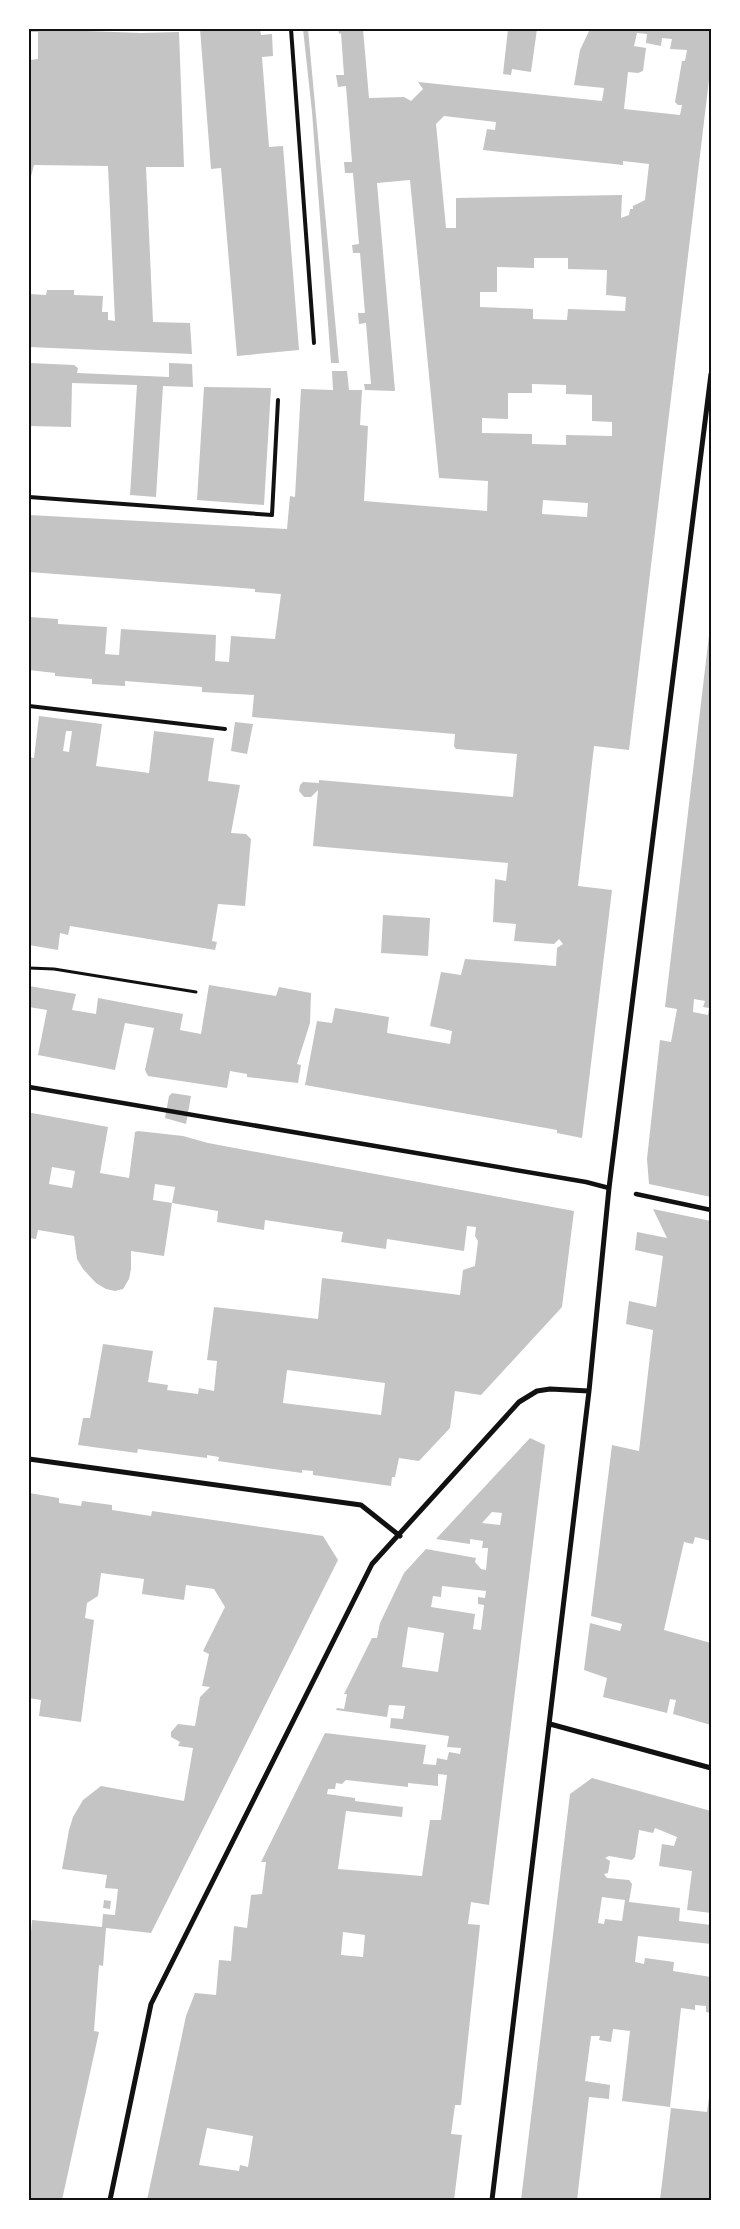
<svg xmlns="http://www.w3.org/2000/svg" width="740" height="2229" font-family="'Fira Sans',sans-serif">
	<rect width="100%" height="100%" fill="#fff"/>
	<path fill="#c4c4c4" fill-rule="evenodd" d="M29 29H87V31L141 33 179 32 184 167H146L153 322 190 323 192 354 29 347V294L46 295 47 290H74V295L103 296 102 312H108V320L115 321 108 166 34 165 29 184 30 60 38 59V32H29Z
		M200 29H260L261 35 272 34 273 56 262 57 269 147 283 146 299 350 237 356 221 168 211 169Z
		M303 29H308L339 363H331L312 112Z
		M338 29H363L369 98 404 97 411 101 423 89 418 82 602 101 604 88 574 85 580 50 590 29H711V63L629 750 594 746 578 886 612 890 582 1138 557 1133V1130L305 1085 317 1021 332 1023 335 1008 389 1017 387 1033 450 1044 452 1031 430 1026 441 972 461 975 465 959 556 966 557 948 563 944 559 939 554 944 514 941 516 924 493 922 495 879 506 881 508 863 313 846 318 790 311 797H304L299 791 300 785 303 782 319 783V780L513 797 517 754 456 749 454 746 455 734 252 717 254 695 202 692V687L125 681V686L92 684V679L55 676V673L29 670V617L58 619V624L107 627 105 654 119 655 121 629 216 635 215 661 229 662 231 636 275 639 281 594 255 592V589L29 572V515L287 529 290 496 295 497 301 389 333 390 332 371H347L349 390H362L360 425 368 426 364 501 487 511 488 481 439 478 410 180 377 183 395 391 365 390 364 384H371L366 323 359 324 358 313H365L360 253H353L352 245 359 244 353 173H345L344 162H352L346 86 338 87 336 75H344L341 33 339 34ZM637 33 647 34 646 43 661 46 662 38 672 39 670 49 687 50 685 61H682L675 102 678 105H682L680 115 624 109 628 72 638 73 643 71 646 48 634 46ZM444 116 496 122 495 130 487 129 483 150 623 165V161L649 164 645 200 633 206V209H630L629 215 621 218 622 195 456 198V228H446L436 124ZM534 258H568V269L607 270 606 295 626 297 625 311 568 309 567 320 533 319V309L480 307V292H497V267L534 268ZM532 384 566 385V394L592 395V421L612 422V436L566 435V445L532 444V434L482 433V418L508 419V393H532ZM543 500 588 503 587 517 542 514Z
		M508 29H537L531 72 512 69 511 75 503 74Z
		M29 363 74 365 78 368 77 373 169 377V363L192 364 193 387 163 386 156 497 130 495 137 385 72 383 71 427 29 426Z
		M204 387 271 388 264 505 197 500Z
		M710 627H711V1197L649 1184 647 1159 660 1040 671 1042 677 1009 665 1007ZM694 999 705 1001 703 1007 709 1008 708 1015 693 1012Z
		M39 716 102 724 96 766 149 773 154 731 214 738 208 781 240 785 231 833 246 834 251 839 245 906 218 904 212 941 217 942 215 950 70 926 68 935 60 933 58 950 29 945V757L34 758ZM66 731H72L69 752 63 751Z
		M235 722 253 724 247 754 231 751Z
		M383 915 430 918 428 956 381 953Z
		M209 985 276 996 279 987 311 993 310 1023 297 1064 301 1065 298 1083 247 1077V1074L230 1071 227 1088 148 1076 145 1070 154 1028 125 1023 115 1070 38 1055 47 1010 29 1007V986L76 994 72 1010 96 1014 98 998 183 1014 180 1030 201 1034Z
		M172 1093 191 1096 186 1124 165 1118 169 1096Z
		M32 1113 108 1127 100 1173 129 1178 135 1132 138 1131 183 1136 208 1143 574 1211 562 1307 481 1395 455 1391 450 1428 419 1461 399 1458 395 1477H392L391 1486 313 1475V1471L302 1470V1473L218 1461 219 1457 207 1455V1458L138 1449 137 1453 78 1445 83 1418H90L103 1344 153 1351 148 1382 168 1385 167 1390 198 1394 199 1388 214 1391 217 1361 207 1360 214 1307 318 1319 322 1278 460 1295 463 1270 475 1266 478 1241 475 1236 476 1227 467 1226 464 1251 387 1239 386 1249 341 1242 343 1232 265 1220 264 1230 217 1222 218 1211 172 1203 175 1187 155 1184 153 1200 172 1203 164 1256 131 1251V1269L129 1279 123 1289 115 1291 106 1289 96 1283 83 1269 77 1259 74 1236 38 1230 36 1239 29 1238V1114ZM52 1167 75 1171 72 1188 49 1184ZM287 1370 385 1383 381 1415 283 1403Z
		M653 1209 711 1221V1541L695 1537 693 1544 684 1542 664 1630 711 1643V1725L673 1714 676 1700 670 1699 667 1713 603 1697 607 1678 584 1670 590 1623 620 1631 622 1624 591 1616 612 1445 639 1451 653 1330 626 1324 629 1301 656 1307 663 1256 635 1250 637 1232 667 1238Z
		M530 1438 545 1445 489 1905 471 1902 468 1924 480 1925 461 2105H455L451 2134 462 2135 454 2200H147L186 2016 195 1993 216 1995 219 1960 231 1961 234 1926 247 1928 251 1895 262 1894 266 1862H261L325 1733 426 1745 423 1764 436 1765 437 1758 447 1760 449 1752 460 1754 461 1748 447 1747 449 1736 390 1728 391 1718 403 1719 405 1706 389 1705 387 1717 336 1710 337 1708 344 1709 347 1694H344L372 1638H377L380 1623 404 1573 426 1549 476 1558 475 1562 481 1569 486 1570 488 1548H482L483 1541 470 1539V1544L436 1539ZM492 1512 502 1513 500 1525 482 1523ZM442 1586 486 1591 485 1598 478 1597V1604L484 1605 481 1630 473 1629 475 1614 431 1607 433 1596 441 1597ZM408 1627 444 1633 438 1672 402 1667ZM438 1774 447 1775 441 1820H430L422 1876 338 1869 346 1811 402 1817 403 1807 355 1801V1798L327 1794 328 1789H335L336 1783 342 1784 346 1780 408 1787V1783L438 1786ZM343 1932 365 1935 363 1957 341 1955ZM207 2128 253 2136 248 2167 240 2165 239 2171 199 2165Z
		M29 1493 59 1498V1503L81 1506 82 1501 112 1505V1510L151 1516 152 1511 323 1536 338 1560 151 1933 106 1928 103 1966 99 1965 94 2031 99 2032 62 2200H29V1958L32 1920 102 1927 103 1914 115 1915 118 1889 105 1888 107 1875 62 1869 69 1830 73 1817 83 1800 101 1786 184 1801 193 1748 178 1746 180 1742 171 1737V1732L178 1724 195 1726 200 1697 210 1687 202 1686 209 1654 203 1651 225 1607 214 1589 186 1585 184 1600 142 1594 144 1579 101 1573 98 1596 87 1603 85 1618 94 1620 81 1722 39 1716 41 1700 29 1698Z
		M592 1778 711 1811V1913L687 1910 692 1871 659 1866 662 1844 674 1846 677 1837 655 1828 653 1833 639 1830 635 1857 632 1860 609 1856 605 1858 610 1861 608 1873 604 1874 607 1878 629 1880 632 1884 629 1902 680 1908 679 1921 711 1925V1944L638 1936 635 1962 644 1964 645 1958 674 1962 673 1971 711 1977V2013L706 2012V2006L695 2005V2010L681 2008 670 2107 622 2101 630 2031 613 2029 611 2042 599 2040 600 2036H591L585 2081 610 2085 609 2099 589 2097 577 2200H521L570 1794ZM602 1897 625 1900 622 1921 605 1919 604 1924 598 1923Z
		M104 1900 111 1901 110 1909 103 1908Z
		M710 2090 711 2200H660L671 2108 707 2112Z"/>
	<g fill="none" stroke-linecap="round" stroke-linejoin="round">
		<path stroke="#111" stroke-width="3" d="M29 968 54 969 196 992"/>
		<path stroke="#111" stroke-width="4" d="M291 29 314 343
			M29 497 272 515 278 400
			M29 706 225 729"/>
		<path stroke="#111" stroke-width="4.5" d="M29 1087 586 1182 609 1188
			M636 1194 711 1210"/>
		<path stroke="#111" stroke-width="5" d="M29 1459 361 1505 400 1536
			M550 1724 711 1768
			M110 2200 151 2004 372 1564 519 1402 537 1391 550 1389 589 1391
			M492 2200 589 1391 609 1188 711 374"/>
	</g>
	<rect width="740" height="2229" fill="none" stroke="#ffffff" stroke-width="60"/>
	<rect x="30" y="30" width="680" height="2169" fill="none" stroke="#111" stroke-width="2"/>
</svg>
